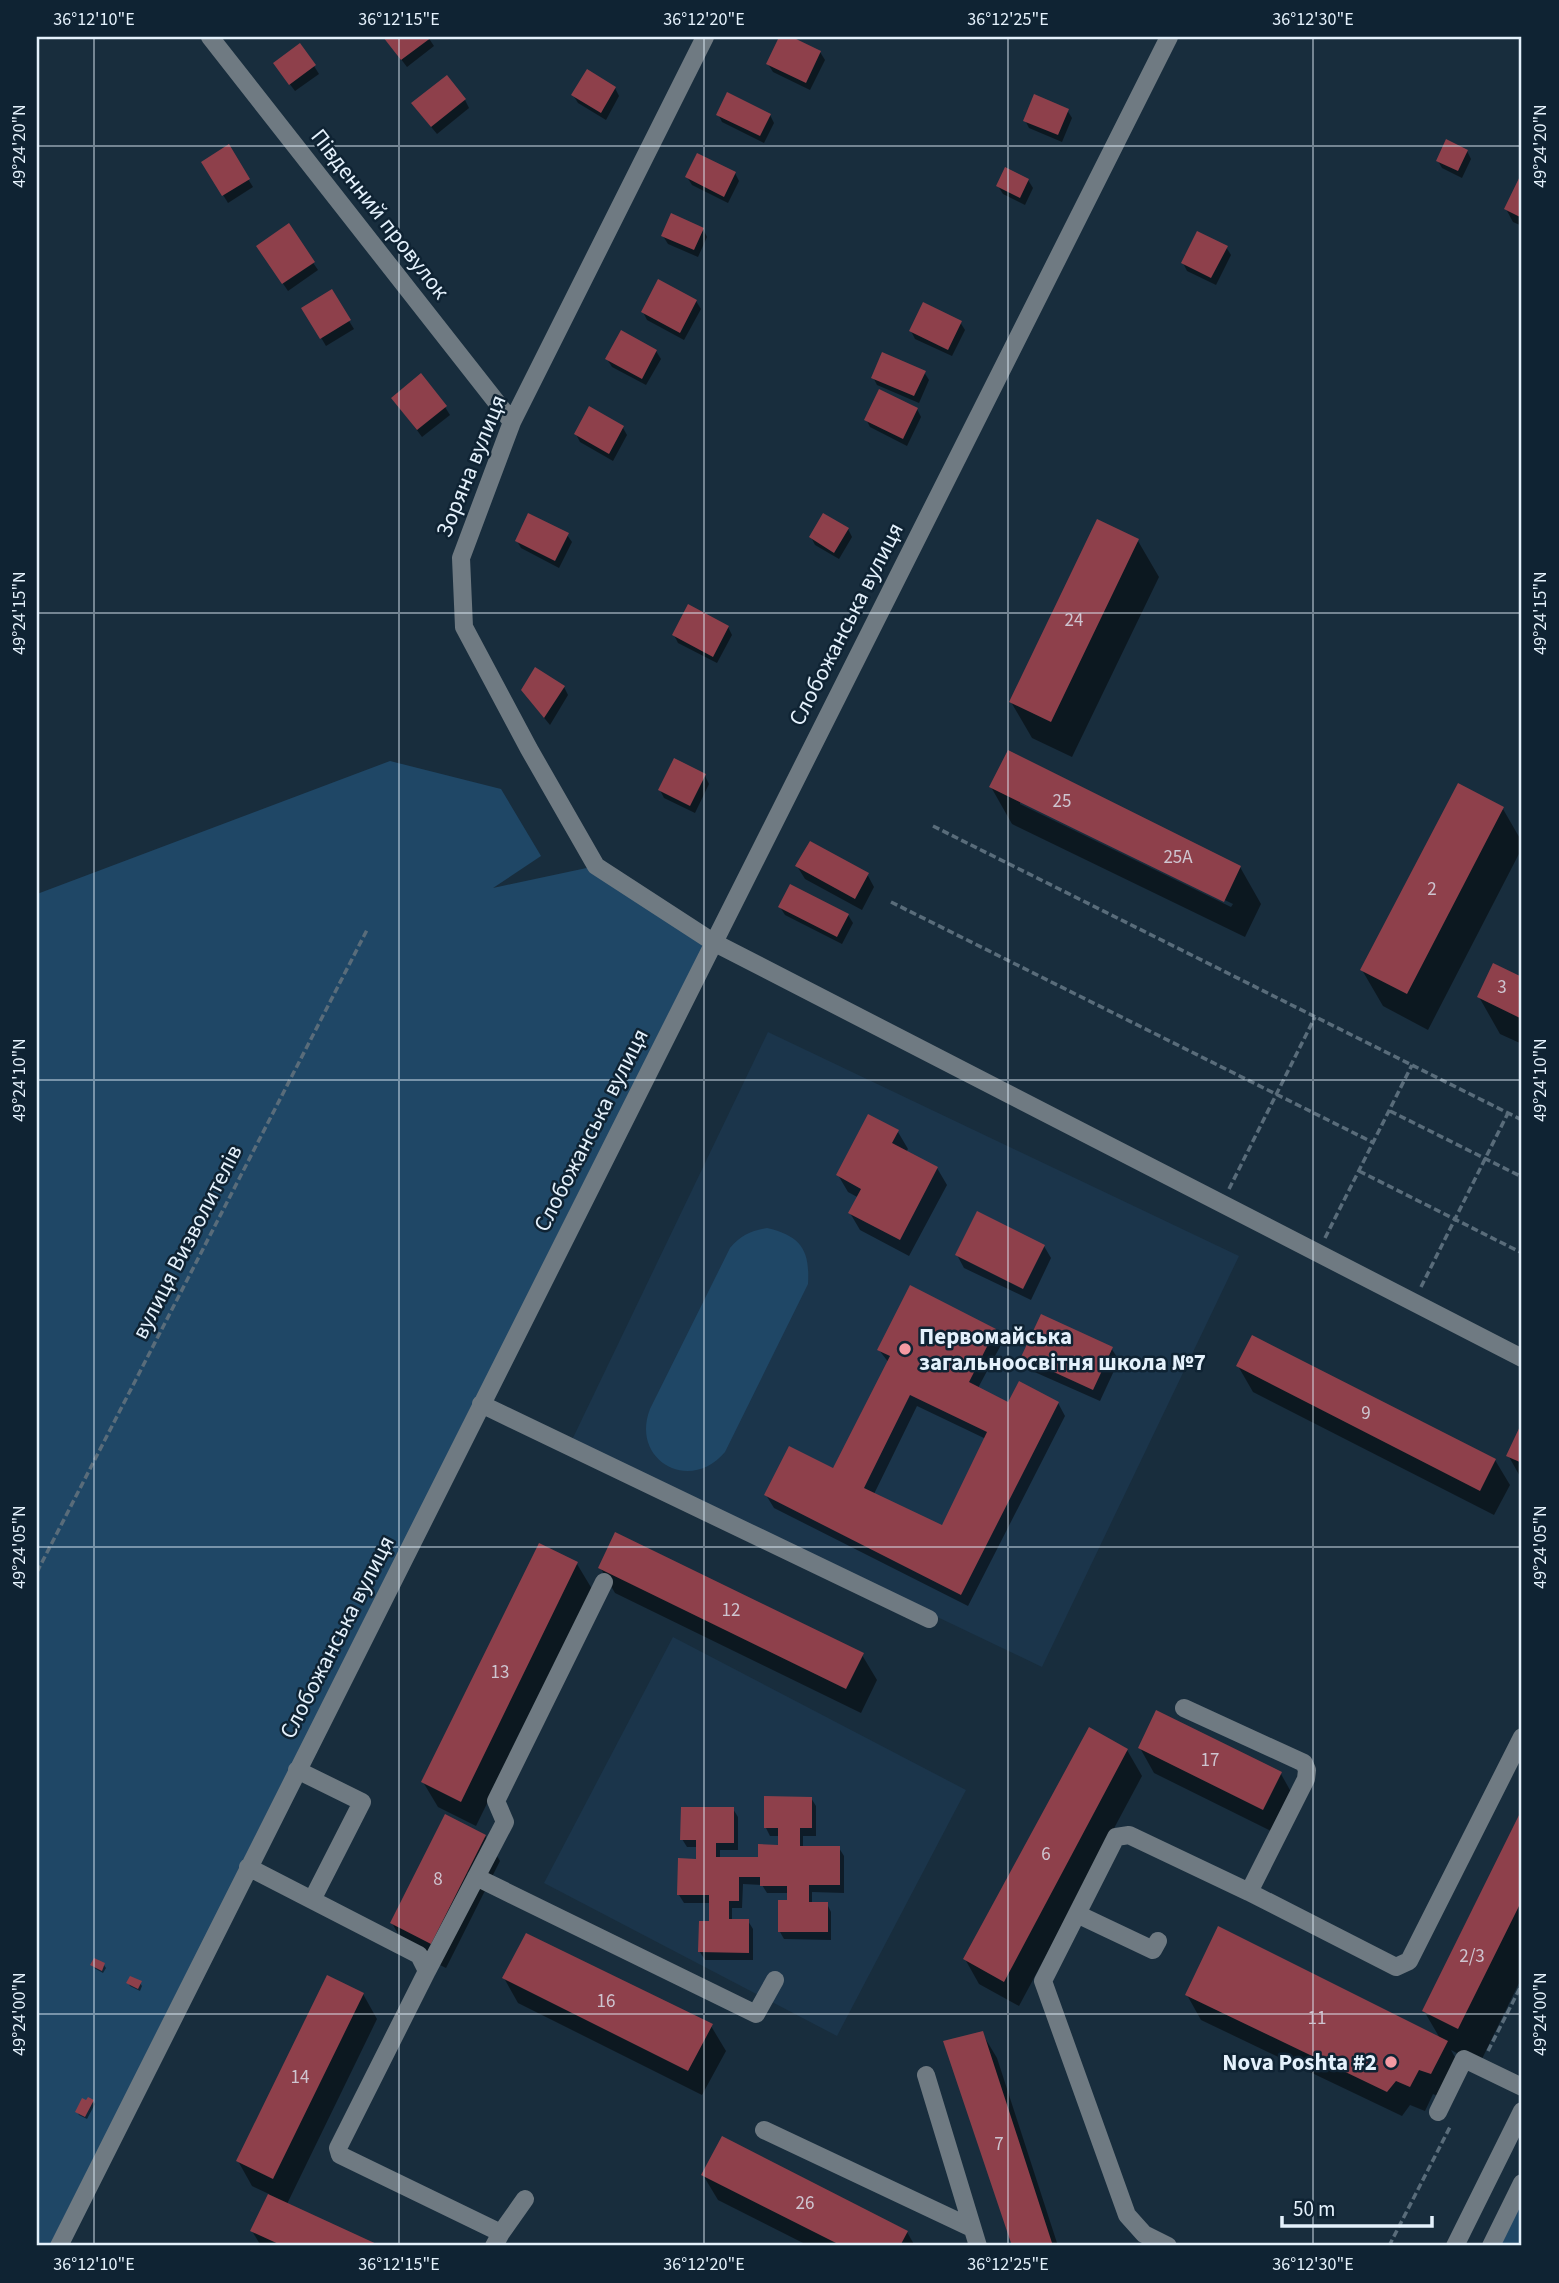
<svg xmlns="http://www.w3.org/2000/svg" width="1559" height="2283" font-family="'Source Sans 3',sans-serif">
	<rect width="100%" height="100%" fill="#182d3d"/>
	<path fill="#1b354b" d="M768 1032 1239 1256 1042 1667 571 1442Z
		M673 1637 966 1790 837 2036 544 1883Z"/>
	<path fill="#1f4766" d="M390 761 501 789 541 856 493 888 596 866 713 942 59 2246H37V894Z
		M767 1228C801 1236 810 1250 808 1284L725 1452C690 1494 630 1460 650 1409L730 1248C741 1235 751 1231 767 1228Z
		M1522 2196V2246H1497Z"/>
	<path fill="#0007" fill-rule="evenodd" d="M384 37H428L434 46 407 67Z
		M781 37H788L820 52 825 60 810 90 773 72 768 64Z
		M314 66 319 74 295 91 280 71Z
		M615 88 619 96 606 120 578 103 573 95Z
		M465 100 469 108 437 134 418 111Z
		M1067 110 1072 118 1062 142 1029 128 1025 120Z
		M718 114 770 115 774 123 764 143 722 122Z
		M228 147 253 187 228 203 203 162Z
		M1467 151 1471 159 1462 178 1442 168 1438 161Z
		M735 173 739 181 728 203 692 185 687 177Z
		M1522 176V226L1513 222 1506 209Z
		M1028 180 1033 188 1025 205 1003 194 998 186Z
		M288 226 318 270 288 291 263 254Z
		M703 229 707 237 698 257 668 244 663 236Z
		M1226 247 1231 255 1216 285 1187 271 1183 263Z
		M331 292 354 329 326 346 304 309Z
		M696 301 701 309 684 340 647 320 643 312Z
		M960 322 965 330 952 356 915 339 911 331Z
		M656 351 661 359 646 385 612 367 607 359Z
		M924 372 929 380 919 403 877 385 873 377Z
		M393 398 445 407 450 415 422 437Z
		M917 409 921 417 907 446 870 427 866 419Z
		M623 428 627 435 613 461 580 442 576 434Z
		M848 529 852 537 839 559 815 545 811 537Z
		M567 535 572 542 559 568 521 548 517 541Z
		M1138 541 1159 577 1072 757 1032 738 1011 702Z
		M728 627 732 635 717 663 678 643 674 635Z
		M564 687 568 695 550 725 528 698Z
		M705 776 709 784 695 813 664 798 660 790Z
		M991 787 1240 867 1261 904 1245 937 1012 824ZM1020 801 1233 904 1231 907 1020 804Z
		M1503 809 1522 842V848L1428 1030 1383 1006 1362 970Z
		M797 866 867 874 874 887 862 910 805 879Z
		M780 907 848 915 853 923 842 944 785 915Z
		M1494 965 1522 979V1044L1500 1034 1479 997Z
		M898 1132 908 1149 906 1152 937 1168 947 1185 909 1256 860 1230 850 1213 859 1198 848 1192 838 1175Z
		M1044 1246 1051 1258 1031 1300 964 1268 957 1255Z
		M995 1330 1002 1343 978 1388 1009 1404 1058 1403 1065 1416 968 1606 774 1508 766 1495 834 1471 889 1363 879 1350ZM917 1406 986 1439 943 1527 874 1494Z
		M1111 1348 1119 1360 1100 1401 1030 1370 1023 1357Z
		M1238 1366 1495 1460 1510 1485 1494 1515 1253 1392Z
		M1522 1426V1480L1508 1455Z
		M539 1545 577 1564 592 1589 476 1826 438 1807 423 1782Z
		M600 1567 862 1655 877 1680 861 1713 615 1593Z
		M1140 1748 1281 1774 1295 1799 1277 1834 1154 1773Z
		M1127 1750 1142 1776 1019 2006 979 1984 965 1959Z
		M766 1798H811L816 1806V1836H803V1847L839 1848 844 1856V1893L812 1892V1904H827L831 1912V1940L784 1939 780 1932 789 1902V1893H767L762 1885 743 1884 742 1908H732V1921H748L753 1929V1960H705L700 1952 711 1923V1903H684L679 1895 698 1861V1847H687L682 1839 733 1809 738 1817V1850H720V1858L760 1859 780 1846V1836H770L766 1828Z
		M1522 1813V1977L1479 2065 1451 2050 1461 2068 1445 2099 1433 2094 1425 2111 1410 2105 1402 2116 1201 2020 1187 1995 1441 2040 1424 2011Z
		M485 1836 500 1861 446 1968 406 1948 392 1923Z
		M92 1965H104L106 1968 103 1973 94 1968Z
		M504 1978 711 2026 726 2051 702 2095 518 2003Z
		M128 1983H140L142 1986 140 1991 130 1986Z
		M363 1994 377 2019 287 2204 377 2246H261L252 2231 269 2194 252 2186 238 2161Z
		M982 2033 997 2058 1058 2246H1014L945 2043Z
		M93 2101 95 2104 87 2119 79 2115 77 2112Z
		M703 2175 907 2232 915 2246H809L718 2200Z"/>
	<path fill="#8e404b" fill-rule="evenodd" d="M383 37H432L401 60Z
		M779 37H792L821 51 806 83 766 64Z
		M300 43 316 65 289 85 273 63Z
		M587 69 616 87 601 113 571 95Z
		M447 75 466 99 431 127 411 103Z
		M727 92 771 114 760 136 716 115Z
		M1034 94 1069 109 1058 135 1023 121Z
		M1446 139 1468 150 1458 171 1436 161Z
		M229 144 250 179 222 196 201 162Z
		M697 153 736 172 724 197 685 177Z
		M1005 167 1029 179 1020 198 996 186Z
		M1522 172V218L1504 209Z
		M671 213 704 228 694 250 661 236Z
		M289 223 315 262 282 284 256 246Z
		M1197 231 1228 246 1211 278 1181 263Z
		M658 279 697 300 680 333 641 312Z
		M332 289 351 320 320 339 301 308Z
		M923 302 962 321 948 350 909 331Z
		M621 330 657 350 642 379 605 359Z
		M882 352 926 371 914 396 871 378Z
		M421 373 447 406 417 430 391 398Z
		M879 389 918 408 903 439 864 420Z
		M589 406 624 426 609 454 574 434Z
		M528 513 569 533 555 561 515 541Z
		M823 513 849 528 834 553 809 537Z
		M1097 519 1139 539 1051 722 1009 702Z
		M688 604 729 626 713 657 672 635Z
		M535 667 565 686 544 718 521 690Z
		M1008 750 1241 866 1224 902 989 787Z
		M674 758 706 774 690 806 658 790Z
		M1458 783 1504 807 1407 994 1360 970Z
		M810 841 869 873 855 899 795 866Z
		M790 884 849 914 837 937 778 907Z
		M1493 963 1522 977V1019L1477 997Z
		M868 1114 899 1130 892 1143 938 1167 900 1240 848 1213 861 1189 836 1175Z
		M977 1211 1045 1245 1023 1289 955 1255Z
		M910 1285 996 1329 969 1382 1008 1402 1019 1381 1059 1402 961 1595 764 1495 789 1446 833 1468 890 1356 877 1350ZM910 1395 987 1432 942 1525 864 1488Z
		M1041 1314 1113 1347 1093 1390 1021 1357Z
		M1252 1335 1496 1459 1480 1491 1236 1366Z
		M1522 1422V1463L1506 1456Z
		M615 1532 864 1653 846 1689 598 1568Z
		M539 1543 578 1562 461 1802 421 1782Z
		M1156 1710 1282 1772 1263 1810 1138 1748Z
		M1089 1727 1128 1749 1004 1982 963 1959Z
		M764 1796 812 1797V1828H800V1846H840V1885H809V1902H828V1932H778V1900H787V1886H760V1877H739V1901H729V1919H749V1953L698 1952 699 1921H709V1895H677L678 1858 696 1859V1840H680L681 1807H734V1843H716V1857H758V1844L778 1845V1828H764Z
		M1522 1809V1900L1458 2029 1422 2011Z
		M445 1814 486 1835 431 1944 390 1923Z
		M1218 1926 1448 2041 1431 2074 1419 2070 1410 2087 1396 2081 1387 2092 1185 1995Z
		M526 1933 713 2024 688 2071 502 1978Z
		M94 1958 105 1963 102 1971 90 1965Z
		M327 1975 364 1993 273 2179 236 2161Z
		M130 1976 142 1981 138 1989 126 1983Z
		M983 2031 1053 2246H1012L943 2041Z
		M88 2097 94 2100 85 2117 75 2112 82 2098 86 2100Z
		M722 2136 908 2231 900 2246H842L701 2175Z
		M268 2194 381 2246H283L250 2231Z"/>
	<g fill="none" stroke-linecap="round" stroke-linejoin="round">
		<path stroke="#596c7a" stroke-width="3.5" stroke-dasharray="7 3.5" stroke-linecap="butt" d="M933 826 1522 1120
			M891 902 1374 1143
			M1390 1111 1522 1177
			M1359 1171 1522 1253
			M1229 1189 1315 1017
			M1325 1238 1412 1065
			M1421 1287 1508 1113
			M37 1572 368 928
			M1488 2051 1522 1984
			M1389 2246 1450 2127"/>
		<path stroke="#6f7a82" stroke-width="18" d="M210 37 512 422
			M705 37 512 422 461 558 464 627 529 749 596 866 713 942 1522 1358
			M481 1404 929 1619
			M1184 1708 1304 1763 1307 1770 1306 1779 1249 1892
			M297 1770 362 1802 312 1900
			M248 1867 419 1955 427 1971 338 2148 340 2155 501 2233
			M476 1877 756 2014 775 1980
			M1077 1914 1153 1950 1158 1941
			M427 1971 505 1822 496 1801 604 1582
			M926 2075 978 2246
			M1438 2112 1464 2059 1522 2087
			M764 2130 972 2228
			M59 2246 1169 37
			M494 2246 501 2233 525 2199
			M1168 2246 1144 2234 1127 2215 1043 1981 1116 1837 1129 1835 1249 1892 1396 1967 1409 1961 1522 1737
			M1455 2246 1522 2111
			M1491 2246 1522 2183"/>
	</g>
	<path fill="none" stroke="#e4f1fc" stroke-width="2" stroke-opacity="0.45" d="M94 37V2246M399 37V2246M704 37V2246M1008 37V2246M1313 37V2246M37 146H1522M37 613H1522M37 1080H1522M37 1547H1522M37 2014H1522"/>
	<g fill="#f49aa3" stroke="#0f2333" stroke-width="2.5">
		<circle cx="905" cy="1349" r="7"/>
		<circle cx="1391" cy="2062" r="7"/>
	</g>
	<g text-anchor="middle" dominant-baseline="central" stroke-width="5" stroke-linejoin="round" paint-order="stroke">
		<g font-size="19" fill="#cec5d0">
			<text x="1074" y="620">24</text>
			<text x="1062" y="801">25</text>
			<text x="1178" y="857">25А</text>
			<text x="1432" y="889">2</text>
			<text x="1502" y="987">3</text>
			<text x="1366" y="1413">9</text>
			<text x="731" y="1610">12</text>
			<text x="500" y="1672">13</text>
			<text x="1210" y="1760">17</text>
			<text x="1046" y="1854">6</text>
			<text x="438" y="1879">8</text>
			<text x="1472" y="1956">2/3</text>
			<text x="606" y="2001">16</text>
			<text x="1317" y="2018">11</text>
			<text x="300" y="2077">14</text>
			<text x="999" y="2144">7</text>
			<text x="805" y="2203">26</text>
		</g>
		<g font-size="23" fill="#e4f1fc" stroke="#0f2333">
			<text transform="translate(380 214) rotate(52)">Південний провулок</text>
			<text transform="translate(471 466) rotate(-68)">Зоряна вулиця</text>
			<text transform="translate(846 624) rotate(-63)">Слобожанська вулиця</text>
			<text transform="translate(591 1130) rotate(-63)">Слобожанська вулиця</text>
			<text transform="translate(187 1242) rotate(-63)">вулиця Визволителів</text>
			<text transform="translate(337 1637) rotate(-63)">Слобожанська вулиця</text>
		</g>
		<g font-size="23" font-weight="bold" fill="#e4f1fc" stroke="#0f2333" text-anchor="start">
			<text x="919" y="1336">Первомайська<tspan x="919" dy="26">загальноосвітня школа №7</tspan></text>
			<text x="1377" y="2062" text-anchor="end">Nova Poshta #2</text>
		</g>
	</g>
	<rect width="1559" height="2283" fill="none" stroke="#0f2333" stroke-width="77"/>
	<path d="M1282 2216v10h150v-10" fill="none" stroke="#e4f1fc" stroke-width="3.5"/>
	<text x="1293" y="2216" font-size="21" fill="#e4f1fc" stroke="#0f2333" stroke-width="5" paint-order="stroke">50 m</text>
	<rect x="38" y="38" width="1482" height="2206" fill="none" stroke="#e4f1fc" stroke-width="2.5"/>
	<g font-size="18" text-anchor="middle" fill="#e4f1fc">
		<text x="94" y="25">36°12'10"E</text>
		<text x="399" y="25">36°12'15"E</text>
		<text x="704" y="25">36°12'20"E</text>
		<text x="1008" y="25">36°12'25"E</text>
		<text x="1313" y="25">36°12'30"E</text>
		<text transform="translate(19 146) rotate(-90)" y="6">49°24'20"N</text>
		<text transform="translate(1540 146) rotate(-90)" y="6">49°24'20"N</text>
		<text transform="translate(19 613) rotate(-90)" y="6">49°24'15"N</text>
		<text transform="translate(1540 613) rotate(-90)" y="6">49°24'15"N</text>
		<text transform="translate(19 1080) rotate(-90)" y="6">49°24'10"N</text>
		<text transform="translate(1540 1080) rotate(-90)" y="6">49°24'10"N</text>
		<text transform="translate(19 1547) rotate(-90)" y="6">49°24'05"N</text>
		<text transform="translate(1540 1547) rotate(-90)" y="6">49°24'05"N</text>
		<text transform="translate(19 2014) rotate(-90)" y="6">49°24'00"N</text>
		<text transform="translate(1540 2014) rotate(-90)" y="6">49°24'00"N</text>
		<text x="94" y="2270">36°12'10"E</text>
		<text x="399" y="2270">36°12'15"E</text>
		<text x="704" y="2270">36°12'20"E</text>
		<text x="1008" y="2270">36°12'25"E</text>
		<text x="1313" y="2270">36°12'30"E</text>
	</g>
</svg>
